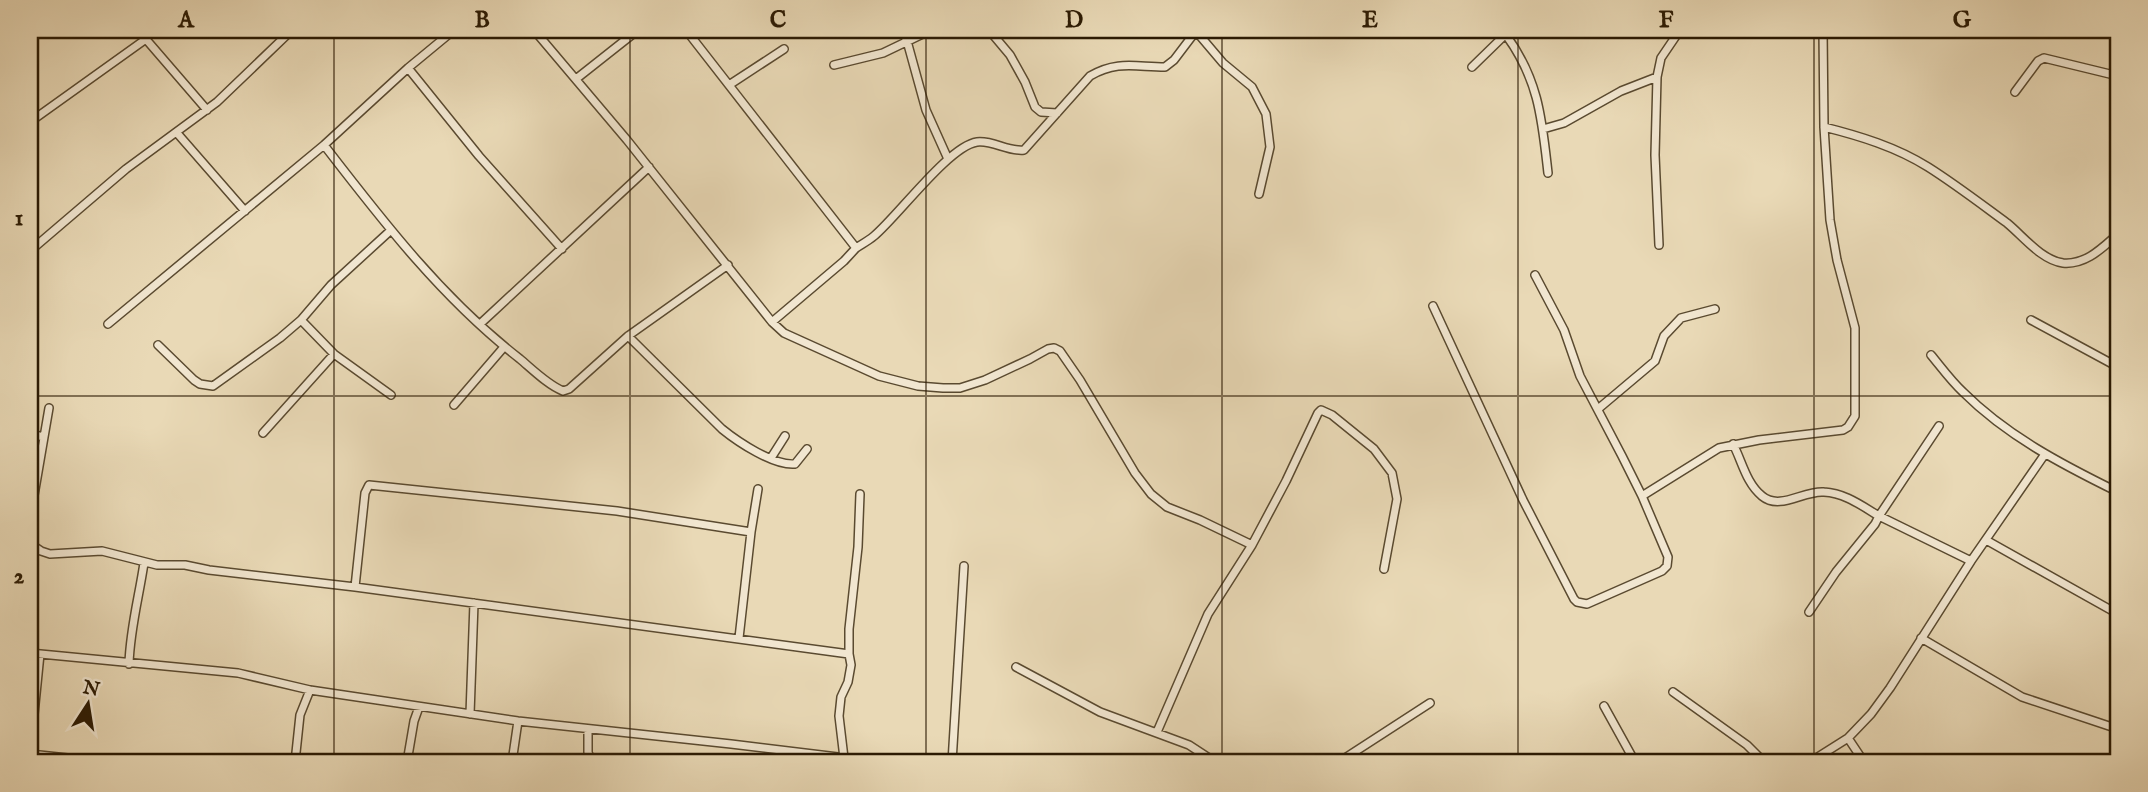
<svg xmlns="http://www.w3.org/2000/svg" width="2148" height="792" font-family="'IM FELL English',serif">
	<rect width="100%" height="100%" fill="#e9d9b6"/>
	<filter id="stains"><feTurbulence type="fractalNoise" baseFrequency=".00286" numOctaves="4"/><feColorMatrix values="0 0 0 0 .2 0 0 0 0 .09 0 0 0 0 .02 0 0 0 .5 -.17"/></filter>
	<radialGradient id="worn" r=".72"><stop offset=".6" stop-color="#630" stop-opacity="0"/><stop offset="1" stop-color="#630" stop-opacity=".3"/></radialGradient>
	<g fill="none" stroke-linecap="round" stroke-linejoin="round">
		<defs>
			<path id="minor" d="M138 30 207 110
				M534 30 627 140 772 322 784 333 879 376 918 386 943 388H960L985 380 1030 359 1048 349 1054 348 1060 351 1080 380 1135 473 1151 494 1167 507 1200 520 1252 545
				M686 30 856 248 844 261 772 322
				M902 30 907 41 926 110 948 159
				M989 30 1010 55 1025 82 1035 107 1041 112 1057 113
				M1195 30 1223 63 1252 87 1266 114 1270 147 1259 194
				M1506 35C1539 80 1542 120 1548 173
				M834 65 883 53 931 30
				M1472 67 1510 30
				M408 68 479 156 562 249
				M576 79 638 30
				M729 85 784 49
				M2015 92 2038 61 2044 58 2118 76
				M30 122 146 39
				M1824 127C1860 136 1896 147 1928 167 1955 184 1981 204 2007 223 2023 236 2041 260 2063 263 2086 265 2102 248 2118 234
				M1543 129 1564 123 1621 91 1657 77
				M177 133 245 211
				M324 145C384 223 443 299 520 359 533 370 548 385 563 391L569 389 628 336 728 265
				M1659 245 1655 155 1657 77 1661 58 1680 30
				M856 248C862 244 868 241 874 236 898 216 949 146 977 142 993 140 1008 152 1024 150L1090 76C1117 60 1136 67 1165 67L1174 60 1196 31
				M30 251 126 169 217 102 292 30
				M1433 306 1523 500 1574 599 1577 602 1587 604 1662 571 1667 566 1668 557 1642 496 1622 456 1580 376 1564 330 1535 275
				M301 320 334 354 391 395
				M2031 320 2118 367
				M108 324 324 145 408 68 454 30
				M480 324 649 167
				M628 336 722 429C738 442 774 466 795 464L807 449
				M158 345 194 380 200 384 213 386 280 338 301 320 331 285 390 231
				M1931 355C1941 367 1951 381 1963 392 2007 436 2063 465 2118 492
				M454 405 504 347
				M1598 409 1655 361 1664 336 1681 318 1715 309
				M263 433 334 354
				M30 434 44 437
				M1733 444C1742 461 1746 483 1762 496 1780 511 1804 490 1824 492 1845 493 1862 506 1879 516L1939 426
				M771 458 785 436
				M1642 496 1719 448 1759 440 1843 430 1848 427 1855 416V328L1837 260 1830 220 1824 127 1823 30
				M30 532 32 507 49 408
				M30 537 32 545 41 551 50 554 102 551 157 565H185L209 570 355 587 849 654
				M1986 540 2118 614
				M355 587 365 493 369 485 617 511 751 532
				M1809 612 1836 572 1875 524 1879 516 1971 561
				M739 638 751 532 758 489
				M1921 638 2022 697 2118 729
				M30 653 238 673 310 690 518 721 731 744 879 762
				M129 664C130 629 139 597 144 563
				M1016 667 1100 712 1189 745 1215 762
				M1673 692 1747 745 1764 762
				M1604 706 1635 762
				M470 714 474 603
				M588 729V752L591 762
				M1157 732 1208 614 1252 545 1286 481 1318 413 1321 410 1332 415 1374 449 1392 473 1397 499 1384 569
				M1848 738 1864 762
				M30 754 40 654
				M30 754 105 762
				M844 758 839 716 841 697 848 682 851 665 849 654V629L858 547 860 494
				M295 762 300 715 310 690
				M407 762 414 721 419 707
				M512 762 518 721
				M952 762 964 566
				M1339 762 1430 703
				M1810 762 1848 738 1871 714 1890 688 1971 561 2045 454"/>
		</defs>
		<use href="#minor" stroke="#5a4a30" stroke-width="10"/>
		<use href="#minor" stroke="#f1e6d0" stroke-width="7"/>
	</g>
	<path fill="none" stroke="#2b1a03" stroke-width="2" stroke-opacity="0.55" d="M334 30V762M630 30V762M926 30V762M1222 30V762M1518 30V762M1814 30V762M30 396H2118"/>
	<rect width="2148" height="792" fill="none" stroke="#e9d9b6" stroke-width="77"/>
	<g transform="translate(88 704) rotate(12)" stroke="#f1e6d0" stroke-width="5" paint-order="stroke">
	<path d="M0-5L12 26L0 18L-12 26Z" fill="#2b1a03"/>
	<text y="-10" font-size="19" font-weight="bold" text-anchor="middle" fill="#2b1a03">N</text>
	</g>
	<rect x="38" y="38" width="2072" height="716" fill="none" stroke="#2b1a03" stroke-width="2.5"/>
	<g font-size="23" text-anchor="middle" font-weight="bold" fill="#2b1a03">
		<text x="186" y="27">A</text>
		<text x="482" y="27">B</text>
		<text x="778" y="27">C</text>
		<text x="1074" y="27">D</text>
		<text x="1370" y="27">E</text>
		<text x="1666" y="27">F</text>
		<text x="1962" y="27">G</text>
		<text x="19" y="225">1</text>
		<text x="19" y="583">2</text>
	</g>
	<rect width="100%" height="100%" filter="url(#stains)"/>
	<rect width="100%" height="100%" fill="url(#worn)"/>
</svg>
